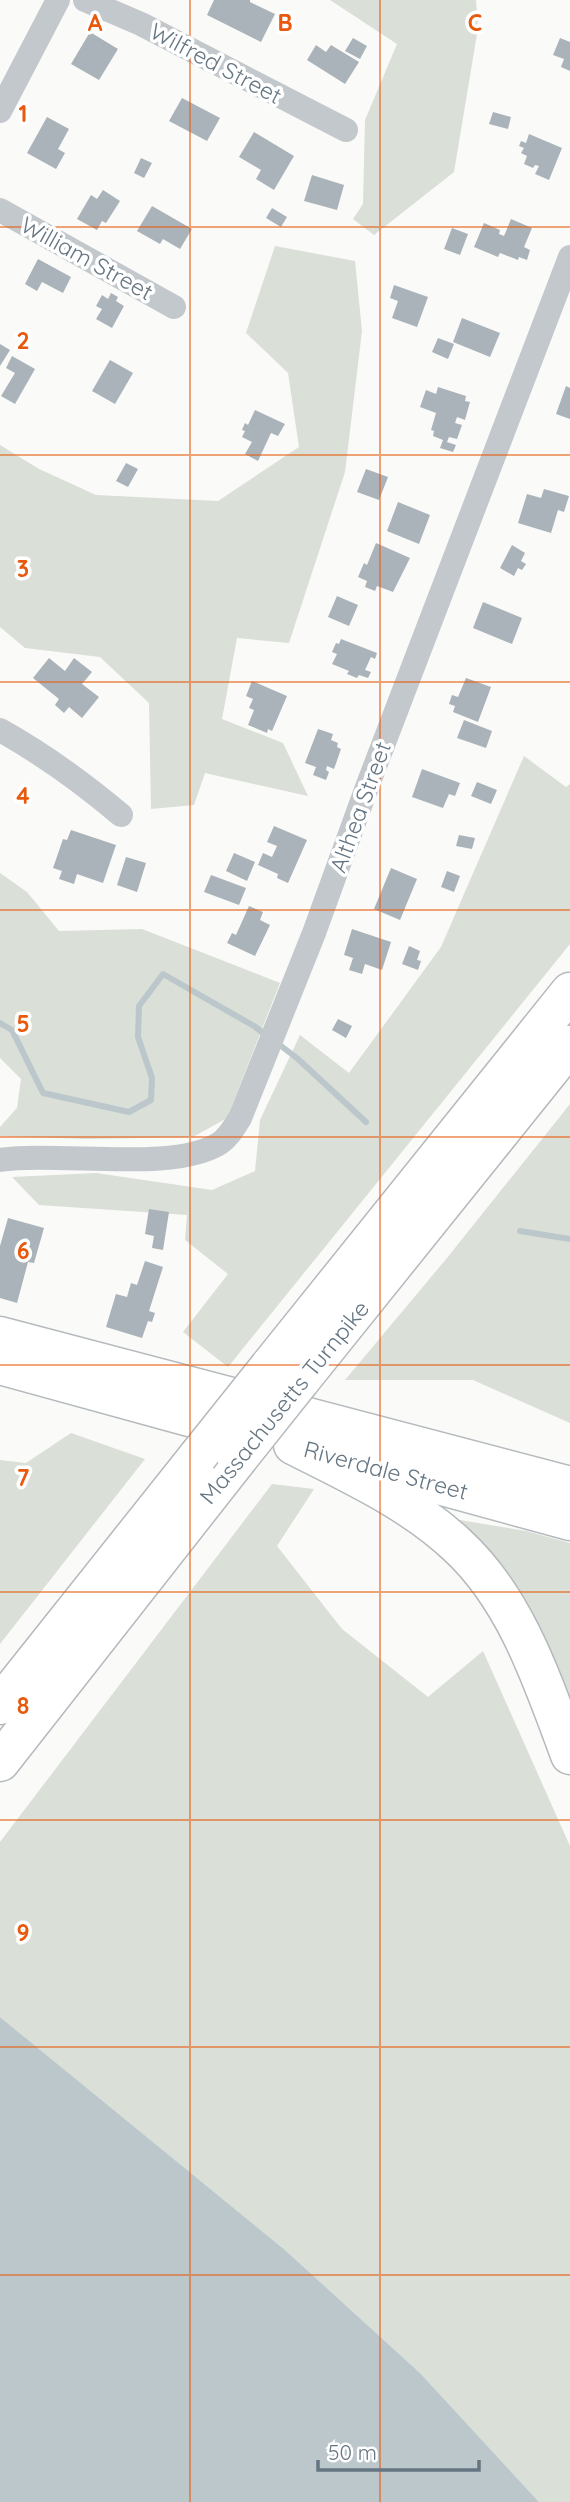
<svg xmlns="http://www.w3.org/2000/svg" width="570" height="2502" font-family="Quicksand,sans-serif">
	<rect width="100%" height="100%" fill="#fafaf8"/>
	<path fill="#dadfd7" d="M330 0H476L478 28 454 172 374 235 353 219 363 204 365 120 397 44Z
		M275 246 355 261 362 331 345 472 289 643 237 638 222 719 283 743 308 796 205 773 194 805 151 809 149 703 100 657 25 648 0 627V445L39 469 96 495 218 501 299 447 288 373 246 333Z
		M524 756 566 787 570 784V944L228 1367 183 1332 228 1274 185 1240 187 1215 39 1205 12 1177 96 1173 212 1190 255 1171 260 1120 300 1035 349 1073 441 947Z
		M0 873 27 892 59 931 142 929 280 983 227 1118 193 1137 86 1139 0 1136V1127L17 1108 21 1079 0 1058Z
		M570 1104V1423L473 1380H345L447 1258Z
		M71 1433 145 1459 0 1644V1460L26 1463Z
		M272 1484 314 1489 277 1546 342 1629 428 1697 483 1651 570 1846V2502H539L420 2373 285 2250 0 2017V1842Z
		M448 1518 526 1531 570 1543V1719Z"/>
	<path fill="#bbc7cb" d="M0 2017 285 2250 420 2373 539 2502H0Z"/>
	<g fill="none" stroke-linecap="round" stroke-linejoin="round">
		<path stroke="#bbc7cb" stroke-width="6" d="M0 1023 12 1030 43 1093 129 1112 151 1100 152 1078 138 1037 139 1006 163 974 254 1026 267 1036
			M276 1042 298 1059 366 1122
			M520 1231 570 1239"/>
	</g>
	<path fill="#aab3b9" d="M214 0H250V2L275 14 261 42 207 15Z
		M90 32 118 49 99 80 71 64Z
		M353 38 367 46 360 59 345 51Z
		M560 38 570 42V71L561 67 564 59 553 55Z
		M316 45 326 52 331 45 359 62 345 84 307 60Z
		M182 98 220 118 207 141 169 121Z
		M493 112 511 117 508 129 489 124Z
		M47 117 69 129 58 149 65 153 56 169 27 153Z
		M254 132 294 156 274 190 256 179 261 170 239 157Z
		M529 134 562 148 549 180 535 174 539 166 535 165 533 168 524 164 527 156 521 153 524 148 519 146 521 141 526 143Z
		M141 158 152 163 144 178 134 173Z
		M312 175 344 185 337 210 304 201Z
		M103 190 120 201 106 223 102 221 97 230 77 219 91 195 97 199Z
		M152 206 192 229 180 249 163 239 160 244 137 231Z
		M272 208 287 217 281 227 266 218Z
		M511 219 532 228 524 247 530 250 527 260 519 257 518 260 500 253 498 257 474 247 484 223 500 230 499 234 504 236Z
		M452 228 468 234 460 255 444 249Z
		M38 259 71 277 63 293 42 282 37 291 25 284Z
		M394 285 428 297 417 327 392 318 398 301 390 298Z
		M111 293 118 297 116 301 124 306 112 328 96 319 102 309 96 306 102 295 108 299Z
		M462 318 500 333 490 357 453 342Z
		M438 338 454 344 448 359 432 352Z
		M0 344 10 350 0 366Z
		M12 356 35 369 15 404 1 396 15 373 6 368Z
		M110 360 133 373 115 404 92 391Z
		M566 386 570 388V419L556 414Z
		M438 387 466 396 465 401 470 402 465 420 457 417 455 423 462 425 457 439 449 437 447 442 456 445 453 452 440 448 443 440 433 436 434 431 431 430 436 413 420 407 426 390 436 394Z
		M255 410 285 424 278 436 271 433 258 461 245 454 252 442 242 437 245 431 242 430 245 423 248 425Z
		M126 463 138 469 128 487 116 481Z
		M366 469 388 477 379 500 357 492Z
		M544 489 569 496 564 512 558 510 551 533 518 523 527 494 541 498Z
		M398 502 430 515 419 544 387 531Z
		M376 543 410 558 393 592 377 586 375 591 365 587 367 581 358 577 364 563 367 565Z
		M512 545 525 553 521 561 526 564 522 570 518 568 514 576 500 568Z
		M337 596 358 605 349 626 328 617Z
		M483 602 522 618 512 644 473 628Z
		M341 639 377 653 375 659 371 657 365 670 371 672 368 678 359 675 357 678 347 674 349 671 332 664 337 654 332 652 336 643 339 644Z
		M49 658 65 671 74 658 92 672 82 684 99 697 82 718 69 707 64 713 55 705 59 699 33 678Z
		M466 678 491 687 478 722 453 712 455 706 449 704 452 695 458 697Z
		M252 681 287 696 272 731 268 729 267 733 248 725 254 710 249 708 253 699 246 696Z
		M464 720 492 731 486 748 457 738Z
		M318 729 333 734 331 740 338 743 337 747 341 749 334 769 327 766 326 770 329 772 326 780 313 775 316 767 305 763Z
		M422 769 460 783 455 796 449 794 443 808 412 797Z
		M477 782 497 790 491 804 471 796Z
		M274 826 307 840 288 883 277 878 278 874 258 865 263 853 272 857 277 846 267 842Z
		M71 830 116 845 103 883 77 874 74 884 59 879 62 871 53 868 63 839 67 840Z
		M459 835 475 838 472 849 456 846Z
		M234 853 255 862 247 881 226 871Z
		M126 857 146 863 137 892 117 885Z
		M391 868 417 879 400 920 374 909Z
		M447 871 460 876 454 892 441 887Z
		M211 875 246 888 239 905 204 892Z
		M249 906 263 912 260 920 270 925 255 956 227 943 232 933 236 935Z
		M352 929 391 942 382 970 365 964 362 974 349 970 353 958 344 955Z
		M409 946 420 951 417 960 421 961 418 970 402 964Z
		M338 1019 352 1026 346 1038 332 1030Z
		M149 1209 169 1212 163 1250 152 1248 154 1236 145 1234Z
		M8 1218 44 1228 34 1263 28 1262 17 1303 0 1298V1246Z
		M145 1261 163 1267 149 1311 155 1313 152 1322 148 1321 142 1338 106 1327 116 1294 127 1297 131 1283 137 1285Z"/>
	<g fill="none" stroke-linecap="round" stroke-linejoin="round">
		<defs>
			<path id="primary" d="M0 1336 570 1486
				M0 1365 251 1434
				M329 1455 570 1521"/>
			<path id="motorway" d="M269 1367 570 992
				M300 1381 570 1045
				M293 1445C350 1474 410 1501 457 1545 516 1599 543 1682 570 1755
				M0 1705 198 1456
				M0 1762 237 1460"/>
		</defs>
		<use href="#primary" stroke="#b5babe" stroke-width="41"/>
		<use href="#motorway" stroke="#b4b9bd" stroke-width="41"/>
		<path stroke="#c3c8cc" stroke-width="24" d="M85 0 141 24 346 130
			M0 111 58 0
			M0 210 174 307
			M0 730C43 754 83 783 121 815
			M0 1160C58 1151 174 1173 220 1143 229 1137 234 1127 240 1118L314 933 367 787 570 257"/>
		<use href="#primary" stroke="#fff" stroke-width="38"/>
		<use href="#motorway" stroke="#fff" stroke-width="38"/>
		<defs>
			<path id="motorway-bridge" d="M198 1456 269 1367
				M237 1460 300 1381"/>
		</defs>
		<use href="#motorway-bridge" stroke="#b4b9bd" stroke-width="41" stroke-linecap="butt"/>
		<use href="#motorway-bridge" stroke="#fff" stroke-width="38"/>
	</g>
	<path fill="none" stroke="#e8590c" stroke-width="2" stroke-opacity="0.55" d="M190 0V2502M380 0V2502M0 227H570M0 455H570M0 682H570M0 910H570M0 1137H570M0 1365H570M0 1592H570M0 1820H570M0 2047H570M0 2275H570"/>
	<g text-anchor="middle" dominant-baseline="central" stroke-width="7" stroke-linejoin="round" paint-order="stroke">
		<g font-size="23" fill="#657683" stroke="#fff">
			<text transform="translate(216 63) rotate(28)">Wilfred Street</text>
			<text transform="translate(87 258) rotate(29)">William Street</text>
			<text transform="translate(360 807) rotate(-70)">Althea Street</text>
			<text transform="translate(284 1402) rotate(-51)">Massachusetts Turnpike</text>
			<text transform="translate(386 1470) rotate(15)">Riverdale Street</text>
		</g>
	</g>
	<g font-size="23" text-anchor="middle" font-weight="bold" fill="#e8590c" stroke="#fff" stroke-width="7" stroke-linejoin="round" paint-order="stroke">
		<text x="95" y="31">A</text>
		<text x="285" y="31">B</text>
		<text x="475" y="31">C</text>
		<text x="23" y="122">1</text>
		<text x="23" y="349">2</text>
		<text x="23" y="577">3</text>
		<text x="23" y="804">4</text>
		<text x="23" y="1032">5</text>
		<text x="23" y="1259">6</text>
		<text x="23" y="1486">7</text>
		<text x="23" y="1714">8</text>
		<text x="23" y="1941">9</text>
	</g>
	<path d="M318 2460v10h161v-10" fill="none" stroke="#657683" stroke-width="3.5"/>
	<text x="328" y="2460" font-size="21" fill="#657683" stroke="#ffffff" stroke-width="5" paint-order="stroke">50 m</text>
</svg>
